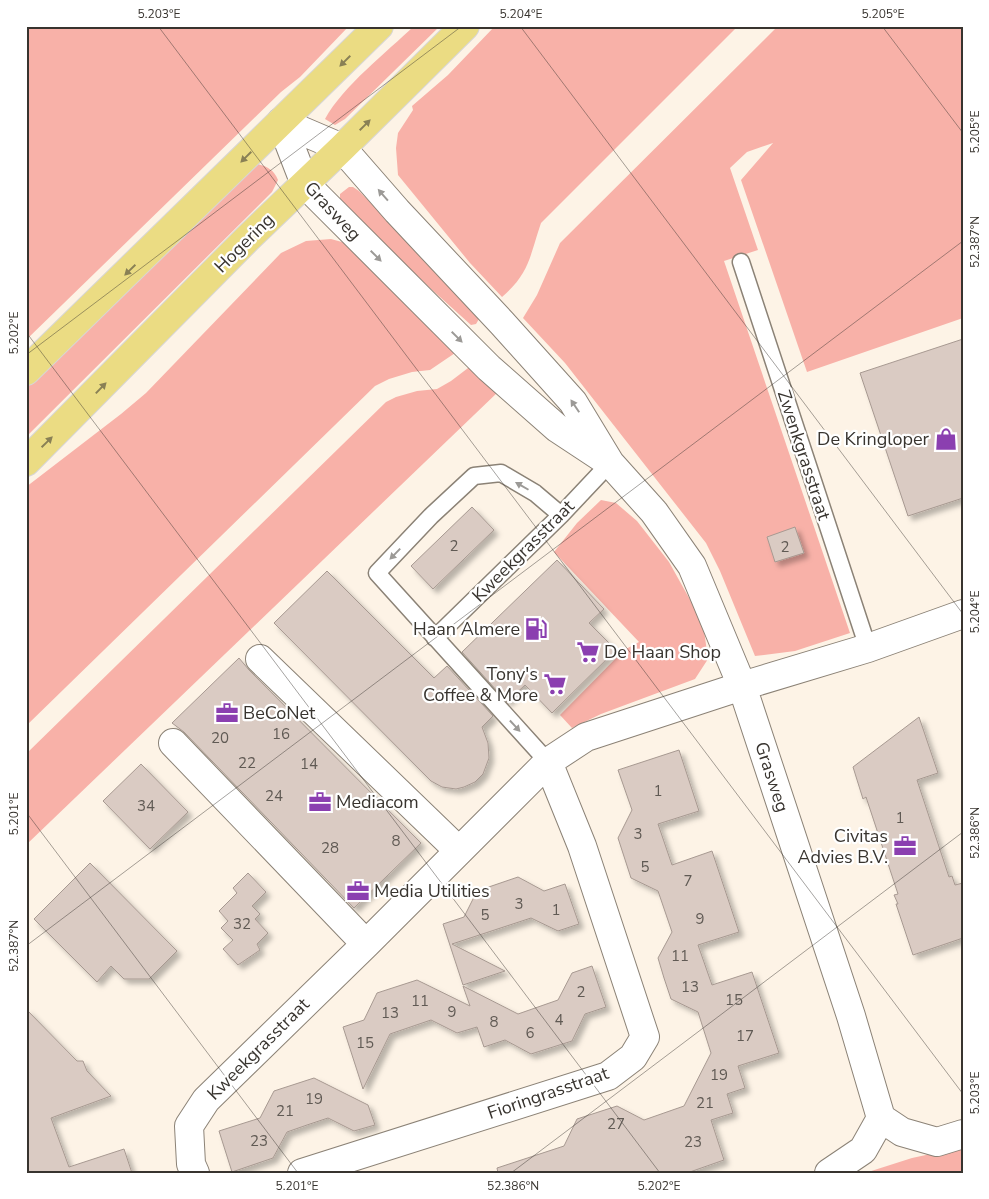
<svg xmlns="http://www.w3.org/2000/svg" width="989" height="1199" font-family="'Nunito Sans',sans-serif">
	<defs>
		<filter id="shadow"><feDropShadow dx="4.5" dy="4.5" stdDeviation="2.5" flood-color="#0004"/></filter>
	</defs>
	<rect width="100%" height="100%" fill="#fdf3e6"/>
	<path fill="#f8b1a8" d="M26 26H349L300 77 281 92 26 340Z
		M414 26H440L345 119 335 125 325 119C343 86 387 52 414 26Z
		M495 26H738L541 223C530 255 530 273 502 297L470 263 398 175 396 148 398 133 413 110 412 106 448 75Z
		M778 26H963V318L807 372 741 180 773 143 747 152 730 168 758 250 724 261 850 633 795 651 755 656 720 571 706 543 565 363 523 318 537 295 560 243Z
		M258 164C268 167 274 170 278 180L272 192 26 437V388L205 213Z
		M349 187H353L359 191 471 303 479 313V319L476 324 471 325 430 288 345 207 340 199V194Z
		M331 239 349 244 458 351 430 370 412 372 389 379 375 386 26 726V487L121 414 146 393 281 253 306 241Z
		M472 365 499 391 26 845V754L386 402 396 397 417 391 437 389 451 381Z
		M601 500 616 503 637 521 669 562 703 623 708 659 695 679 601 714 572 728 560 715 624 650 639 642 554 552 577 523Z
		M963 1147V1173H865L912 1158Z"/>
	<path fill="#dacbc3" stroke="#a79991" filter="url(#shadow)" d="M963 339V498L908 516 860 373Z
		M472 507 494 530 433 589 411 566Z
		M795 527 804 553 775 562 767 537Z
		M557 560 604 609 589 623 616 650 552 713 525 685 507 702 462 652Z
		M327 571 434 678 447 666 493 716 482 727 488 743 489 758 483 774 475 782 464 787 456 789 442 787 431 781 274 623Z
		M239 658 249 670 421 843 354 908 184 732 172 723Z
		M919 717 938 773 917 780 949 877 952 876 955 885 963 883V938L913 955 896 904H898L894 895 898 894 866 797 863 799 853 767Z
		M679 750 699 811 658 824 672 865 712 851 739 932 698 945 712 985 752 972 779 1053 738 1066 745 1088 727 1094 733 1113 711 1120 724 1160 687 1173H498L497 1168 564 1146 577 1119 617 1106 644 1120 684 1106 711 1053 698 1012 671 999 664 978 658 958 672 932 658 891 631 878 618 838 632 810 618 770Z
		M141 764 188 812 150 849 103 801Z
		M90 863 177 951 149 979H124L111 966 97 982 34 919Z
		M248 873 266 892 252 906 260 914 255 919 268 933 257 944 260 950 238 965 223 949 233 940 221 928 228 921 219 911 237 893 233 888Z
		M518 877 544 891 565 884 579 924 558 931 531 918 452 944 505 971 463 985 443 924 464 917 477 891Z
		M592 966 606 1007 585 1014 572 1041 531 1054 505 1040 484 1047 477 1027 457 1033 431 1020 390 1034 363 1089 343 1027 364 1020 377 993 417 980 470 1006 463 986 518 1014 558 1000 572 973Z
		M26 1009 77 1061H83L87 1071 111 1096 51 1118 69 1167 124 1149 132 1173H26Z
		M314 1078 368 1105 375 1125 354 1131 328 1118 307 1125 287 1132 273 1158 232 1172 219 1131 260 1118 274 1091Z"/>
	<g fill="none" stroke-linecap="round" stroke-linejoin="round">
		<defs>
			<path id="service" d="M741 262 868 648
				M435 638 561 515 610 463
				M548 762 377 573 431 516 474 476 501 473 535 493 561 515"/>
			<path id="minor" d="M610 463 557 428 489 368 305 184 281 122 342 148 397 211 502 323 573 402 610 463 654 512 692 566 742 686 851 1016 881 1118
				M260 659 459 851
				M173 743 366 944
				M881 1118 902 1132 937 1142 963 1134
				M195 1173 191 1164 189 1126 206 1100 366 944 548 762 586 737 742 686 868 648 963 614
				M302 1173 608 1076 633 1057 645 1037 582 846 548 762
				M829 1173 863 1150 881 1118"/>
			<path id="trunk" d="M26 371 379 26
				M26 462 248 238 342 148 465 26"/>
		</defs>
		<use href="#service" stroke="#8b8276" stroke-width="19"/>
		<use href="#minor" stroke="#8b8276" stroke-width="30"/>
		<use href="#trunk" stroke="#d7d6d5" stroke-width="30"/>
		<use href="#service" stroke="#fff" stroke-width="16"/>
		<use href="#minor" stroke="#fff" stroke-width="28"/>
		<use href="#trunk" stroke="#ebdc83" stroke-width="28"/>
	</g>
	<defs><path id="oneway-solid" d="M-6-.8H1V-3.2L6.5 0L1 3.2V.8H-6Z" transform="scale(1.25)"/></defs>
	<g fill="#898055">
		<use href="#oneway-solid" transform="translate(345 61) rotate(135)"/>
		<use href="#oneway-solid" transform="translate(365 125) rotate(-45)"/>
		<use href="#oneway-solid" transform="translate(246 157) rotate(135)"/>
		<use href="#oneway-solid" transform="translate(130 270) rotate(136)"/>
		<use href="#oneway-solid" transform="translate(101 388) rotate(-46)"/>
		<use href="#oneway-solid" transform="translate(47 442) rotate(-44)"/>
	</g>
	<g fill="#9c9a97">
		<use href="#oneway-solid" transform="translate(383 195) rotate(-131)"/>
		<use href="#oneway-solid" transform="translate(376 256) rotate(45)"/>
		<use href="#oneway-solid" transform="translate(457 337) rotate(45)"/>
		<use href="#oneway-solid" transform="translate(575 406) rotate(-124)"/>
		<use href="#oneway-solid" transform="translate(522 486) rotate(-150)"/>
		<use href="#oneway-solid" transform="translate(395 554) rotate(134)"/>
		<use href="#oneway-solid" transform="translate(515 726) rotate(47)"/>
	</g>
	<path fill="none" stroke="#38342f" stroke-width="1" stroke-opacity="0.45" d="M158 26 963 1094M520 26 963 614M882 26 963 133M26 332 660 1173M26 355 462 26M26 812 298 1173M26 946 963 241M511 1173 963 832"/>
	<defs>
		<symbol id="shop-bare" viewBox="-9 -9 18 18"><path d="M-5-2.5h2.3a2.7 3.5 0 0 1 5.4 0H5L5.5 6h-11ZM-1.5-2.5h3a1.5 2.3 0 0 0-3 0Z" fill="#8b3fb0" stroke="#fff" stroke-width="2.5" paint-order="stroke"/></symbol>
		<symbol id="fuel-bare" viewBox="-9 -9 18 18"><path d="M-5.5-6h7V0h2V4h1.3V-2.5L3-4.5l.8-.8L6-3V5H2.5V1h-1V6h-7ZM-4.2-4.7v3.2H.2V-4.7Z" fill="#8b3fb0" stroke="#fff" stroke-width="2.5" paint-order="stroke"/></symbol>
		<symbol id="supermarket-bare" viewBox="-9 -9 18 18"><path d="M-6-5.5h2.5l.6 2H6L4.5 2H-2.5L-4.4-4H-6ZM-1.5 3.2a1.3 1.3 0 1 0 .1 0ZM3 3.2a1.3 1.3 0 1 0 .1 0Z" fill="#8b3fb0" stroke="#fff" stroke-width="2.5" paint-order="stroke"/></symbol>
		<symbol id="office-bare" viewBox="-9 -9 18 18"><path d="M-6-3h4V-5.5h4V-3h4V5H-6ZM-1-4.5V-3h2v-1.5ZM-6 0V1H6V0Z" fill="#8b3fb0" stroke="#fff" stroke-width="2.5" paint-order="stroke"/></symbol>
	</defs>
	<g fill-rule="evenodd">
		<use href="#shop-bare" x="930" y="423" width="32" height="32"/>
		<use href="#fuel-bare" x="520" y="613" width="32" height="32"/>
		<use href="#supermarket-bare" x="572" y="636" width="32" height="32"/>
		<use href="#supermarket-bare" x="539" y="668" width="32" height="32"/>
		<use href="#office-bare" x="211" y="697" width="32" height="32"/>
		<use href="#office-bare" x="304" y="786" width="32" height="32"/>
		<use href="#office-bare" x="889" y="830" width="32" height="32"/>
		<use href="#office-bare" x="342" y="875" width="32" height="32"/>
	</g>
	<g text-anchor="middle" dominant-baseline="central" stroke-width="4.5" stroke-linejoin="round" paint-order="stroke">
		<g font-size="15" fill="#605a54">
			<text x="454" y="546">2</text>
			<text x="785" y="547">2</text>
			<text x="281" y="734">16</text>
			<text x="220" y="738">20</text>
			<text x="247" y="763">22</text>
			<text x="309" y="764">14</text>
			<text x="658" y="791">1</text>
			<text x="274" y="796">24</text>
			<text x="146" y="806">34</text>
			<text x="900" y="818">1</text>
			<text x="638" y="834">3</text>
			<text x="396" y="841">8</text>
			<text x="330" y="848">28</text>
			<text x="645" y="867">5</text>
			<text x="688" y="881">7</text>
			<text x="519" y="904">3</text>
			<text x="556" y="910">1</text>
			<text x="485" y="915">5</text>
			<text x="700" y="919">9</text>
			<text x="242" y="924">32</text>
			<text x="680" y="956">11</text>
			<text x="690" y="987">13</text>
			<text x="581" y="992">2</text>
			<text x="734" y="1000">15</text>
			<text x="420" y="1001">11</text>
			<text x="452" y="1012">9</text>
			<text x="390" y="1013">13</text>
			<text x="559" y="1020">4</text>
			<text x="494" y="1022">8</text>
			<text x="530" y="1033">6</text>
			<text x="745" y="1036">17</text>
			<text x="365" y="1043">15</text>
			<text x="719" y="1075">19</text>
			<text x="314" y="1099">19</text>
			<text x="705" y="1103">21</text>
			<text x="285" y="1111">21</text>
			<text x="616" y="1124">27</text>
			<text x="259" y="1141">23</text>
			<text x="693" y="1142">23</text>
		</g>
		<g font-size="18" fill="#38342f" stroke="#fff">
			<text transform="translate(333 211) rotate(47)">Grasweg</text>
			<text transform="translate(244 243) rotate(-45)">Hogering</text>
			<text transform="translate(804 455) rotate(72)">Zwenkgrasstraat</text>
			<text transform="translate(523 551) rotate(-45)">Kweekgrasstraat</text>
			<text transform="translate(772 777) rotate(72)">Grasweg</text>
			<text transform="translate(258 1049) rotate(-45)">Kweekgrasstraat</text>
			<text transform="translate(548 1093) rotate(-19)">Fioringrasstraat</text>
		</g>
		<g font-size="18" fill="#38342f" stroke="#fff" text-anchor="end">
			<text x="929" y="439">De Kringloper</text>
			<text x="520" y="629">Haan Almere</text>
			<text x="604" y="652" text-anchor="start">De Haan Shop</text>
			<text x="538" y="674">Tony's<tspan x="538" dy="21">Coffee &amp; More</tspan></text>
			<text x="243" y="713" text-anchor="start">BeCoNet</text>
			<text x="336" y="802" text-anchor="start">Mediacom</text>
			<text x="888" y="836">Civitas<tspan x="888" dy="21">Advies B.V.</tspan></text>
			<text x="374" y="891" text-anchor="start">Media Utilities</text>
		</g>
	</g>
	<rect width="989" height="1199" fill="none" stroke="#ffffff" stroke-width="55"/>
	<rect x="28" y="28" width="934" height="1144" fill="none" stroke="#38342f" stroke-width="2"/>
	<g font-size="12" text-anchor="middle" fill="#38342f">
		<text x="159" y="18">5.203°E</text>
		<text x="521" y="18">5.204°E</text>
		<text x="883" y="18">5.205°E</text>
		<text transform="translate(975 132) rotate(-90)" y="4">5.205°E</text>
		<text transform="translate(975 242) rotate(-90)" y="4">52.387°N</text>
		<text transform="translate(14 333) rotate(-90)" y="4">5.202°E</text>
		<text transform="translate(975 612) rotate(-90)" y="4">5.204°E</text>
		<text transform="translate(14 814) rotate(-90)" y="4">5.201°E</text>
		<text transform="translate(975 833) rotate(-90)" y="4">52.386°N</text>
		<text transform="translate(14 946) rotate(-90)" y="4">52.387°N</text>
		<text transform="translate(975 1093) rotate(-90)" y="4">5.203°E</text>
		<text x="297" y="1190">5.201°E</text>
		<text x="513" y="1190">52.386°N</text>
		<text x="659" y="1190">5.202°E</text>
	</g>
</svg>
